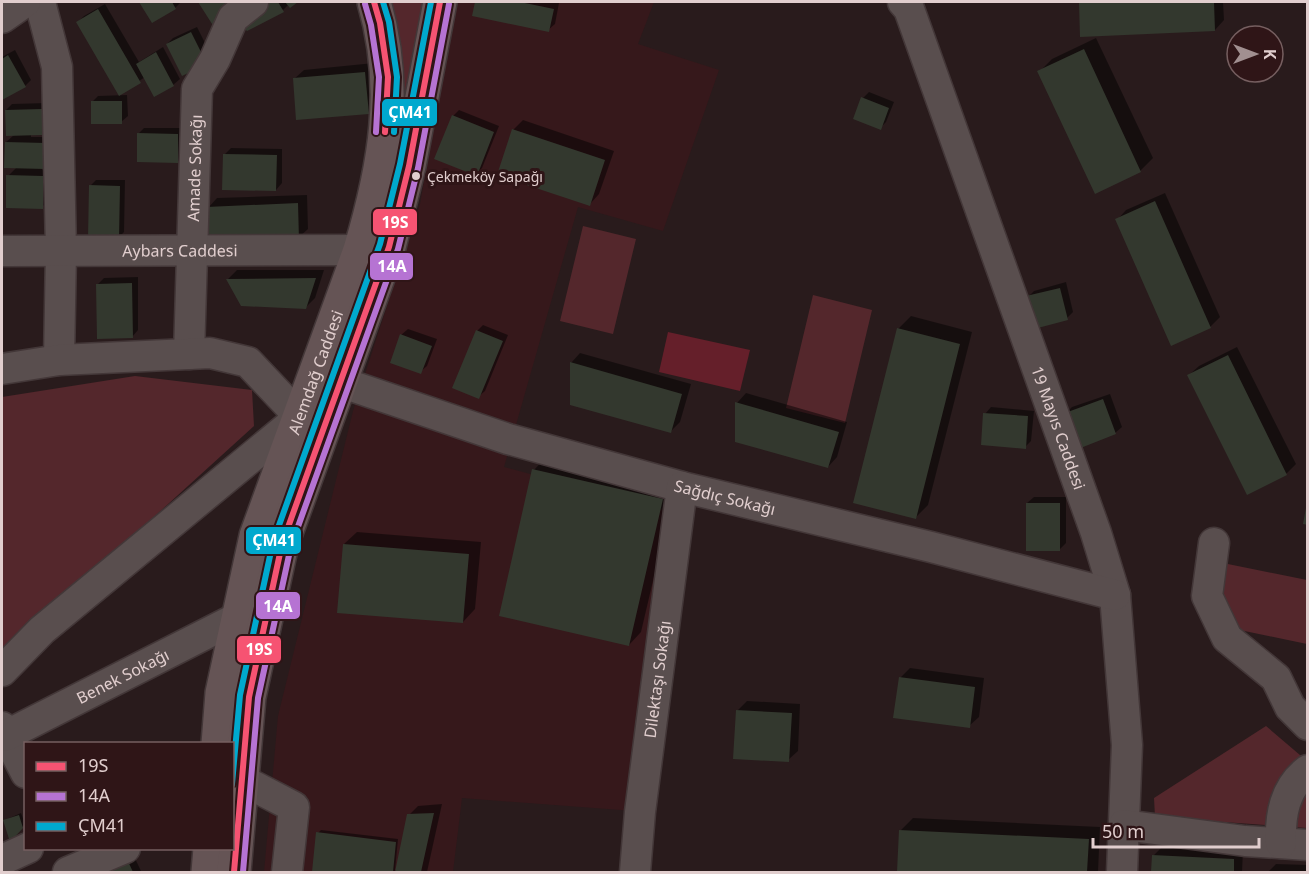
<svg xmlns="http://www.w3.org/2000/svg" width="1309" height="874" font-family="'Noto Sans',sans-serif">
	<rect width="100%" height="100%" fill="#291b1c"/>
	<path fill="#36181b" d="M455 2H654L638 44 719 70 663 231 578 207 504 467 663 510 659 620 634 811 462 798 453 872H264L278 716 353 411 420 204Z"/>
	<path fill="#54272c" d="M389 2H429L407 109Z
		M583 226 636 239 613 334 560 321Z
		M813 295 872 310 845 423 786 408Z
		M135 376 252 390 254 426 2 655V397Z
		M1223 563 1307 580V644L1211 624Z
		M1266 726 1307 761V828L1155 817 1154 798Z"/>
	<path fill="#651f2a" d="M668 332 750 350 740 391 659 372Z"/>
	<path fill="#0007" d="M140 2H181L175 8 152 21Z
		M265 2H295L290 6 289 4 283 10Z
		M477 2H553L559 3 555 24 548 30 474 14Z
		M1081 2H1223L1224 20 1215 30 1082 35Z
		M105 4 139 62 163 47 180 79 173 85 145 77 120 94 78 22 84 16Z
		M197 27 212 57 167 44 173 38Z
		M1096 38 1153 158 1140 171 1096 192 1039 72 1052 59Z
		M15 50 31 80 25 86 2 99V57Z
		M374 63 378 103 369 112 294 79 304 70Z
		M869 92 894 102 886 122 880 128 863 98Z
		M127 95 128 116 121 122 92 102 98 96Z
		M47 103 48 128 42 134H31V137H51L50 161 42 170H49L48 201 42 207 8 176 17 167 6 142 14 135 6 110 12 104Z
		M459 110 499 126 482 168 476 174 453 116Z
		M523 120 614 151 599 194 590 204 513 130Z
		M144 128H184V155L178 161 138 134Z
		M231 148 282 149V183L276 190 225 154Z
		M96 180H125L124 232 118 238 90 186Z
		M1165 193 1220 317 1210 327 1117 220 1126 210Z
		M307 195 308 229 298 238 208 208 217 198Z
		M237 270H324L315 298 306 307 228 279Z
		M138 277V330L132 337 98 284 104 278Z
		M1066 282 1073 312 1067 318 1028 297 1034 291Z
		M911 316 972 332 928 505 916 517 898 329Z
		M483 325 508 335 485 391 478 397 477 331Z
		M408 329 437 339 427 366 420 372 401 335Z
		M1237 347 1296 464 1287 473 1248 493 1189 375 1199 366Z
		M580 353 691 384 680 422 671 431 571 363Z
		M746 393 847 422 837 457 828 467 737 403Z
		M1110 394 1122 427 1115 433 1066 413 1072 407Z
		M991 407 1034 411 1031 441 1025 447 985 414Z
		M546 457 675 487 641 632 629 645 534 470Z
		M1034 497H1066V543L1060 549 1027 503Z
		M357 532 481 542 475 609 463 622 344 544Z
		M910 668 984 678 979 717 969 726 900 678Z
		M747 701 800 704 798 751 788 760 737 711Z
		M442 804 427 872H313L318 833 321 830 398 839 395 870H397L409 815 418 806Z
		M21 813 25 824 11 839 5 820Z
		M913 818 1100 827 1098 872H898L900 831Z
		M1163 846 1243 850 1242 872H1152L1153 856Z
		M131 850 141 871 140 872H86Z
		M1276 864 1308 865V872H1268Z"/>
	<path fill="#33382e" d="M139 2H172L176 9 152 23Z
		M198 2H224L232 16 214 27Z
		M263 2H278L284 12 247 31 240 24Z
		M285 2H298L290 8Z
		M475 2H520L554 9 549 32 472 16Z
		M1079 2H1214L1215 31 1080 37Z
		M98 9 141 83 119 96 76 22Z
		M191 32 207 64 182 76 166 44Z
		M1084 49 1141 172 1095 194 1037 71Z
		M156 52 174 86 154 97 136 64Z
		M8 55 26 87 2 100V59Z
		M365 72 369 114 296 120 293 78Z
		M861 97 889 108 881 130 853 119Z
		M91 101H122V124H91Z
		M42 109V135L6 136 5 110Z
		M452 115 494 132 477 176 434 159Z
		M512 129 605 160 590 206 497 175Z
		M137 133 178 134V163L137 162Z
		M5 142 46 143 45 169 4 168Z
		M223 154 277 155 276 191 222 190Z
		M6 175 43 176V209L6 208Z
		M89 185 120 186 119 240 88 239Z
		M1155 201 1211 328 1171 346 1115 219Z
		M298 203 299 240 208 243 206 207Z
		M316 278 306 309 241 306 226 279Z
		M132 283 133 338 97 339 96 284Z
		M1060 288 1068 320 1034 329 1026 296Z
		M897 328 960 344 916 519 853 503Z
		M476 330 503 341 479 399 452 388Z
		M400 334 432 346 421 374 390 363Z
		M1228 355 1287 475 1247 495 1187 375Z
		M570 362 682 394 671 433 570 405Z
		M1103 399 1116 434 1078 449 1065 413Z
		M735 402 839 432 828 468 735 442Z
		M983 413 1028 416 1026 449 981 445Z
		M532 469 663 499 629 646 499 616Z
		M1026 503H1060V551H1026Z
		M1306 508 1308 509V525L1303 524Z
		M343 544 469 554 463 623 337 613Z
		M899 677 975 687 970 728 893 718Z
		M736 710 792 713 789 762 733 759Z
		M434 813 421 872H395L407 814Z
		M19 815 23 828 10 842 3 820Z
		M899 830 1089 839 1087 872H897Z
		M316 832 396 842 393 872H312Z
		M125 855 133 872H90Z
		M1152 855 1234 859V872H1151Z"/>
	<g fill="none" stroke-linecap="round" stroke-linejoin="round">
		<defs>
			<g id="minor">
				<path d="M40 2 57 67 61 251 59 360"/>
				<path id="s1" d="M903 2 909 9 1096 533 1115 595 1127 745 1122 872"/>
				<path d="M2 18 25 2"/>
				<path id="s2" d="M2 251 360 250"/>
				<path id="s3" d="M189 354 197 89 215 59 233 18 253 2"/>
				<path d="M2 369 59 360 210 353 248 362 300 417 42 630 2 671"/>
				<path id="s4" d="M340 382 508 439 682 487 931 547 1115 595"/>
				<path d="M1214 543 1207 596 1227 638 1276 678 1290 707 1308 725"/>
				<path d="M2 727 26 773"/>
				<path id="s5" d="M5 736 239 617"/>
				<path d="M242 780 294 807 287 872"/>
				<path d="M1124 825 1245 841 1308 845"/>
				<path d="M1281 843C1280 816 1284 788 1308 770"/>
				<path d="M2 860 28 848"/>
				<path d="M68 872 125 848"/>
				<path id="s6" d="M635 872 640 812 682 487"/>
			</g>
			<g id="major">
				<path id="s7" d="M218 744 222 693 256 536 360 250C385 166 399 87 374 2"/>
				<path d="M208 872 210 848"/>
				<path d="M234 872 249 697 282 544 389 247 409 166 440 2"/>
			</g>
		</defs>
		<use href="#minor" stroke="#433738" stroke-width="33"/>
		<use href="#major" stroke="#433738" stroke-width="36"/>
		<use href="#minor" stroke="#594e4e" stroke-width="30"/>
		<use href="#major" stroke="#655455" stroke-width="33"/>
		<defs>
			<path id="bus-1" d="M374 2 380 23 388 77 385 132
				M234 872 249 697 282 544 389 247 409 166 440 2"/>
			<path id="bus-2" d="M365 4 371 25 379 77 376 132
				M243 872 258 698 291 546 398 249 418 168 449 4"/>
			<path id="bus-3" d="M383 2 389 22 397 77 394 132
				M232 784 240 695 273 542 380 244 400 164 431 2"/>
		</defs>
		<use href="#bus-1" stroke="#2f1517" stroke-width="10"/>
		<use href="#bus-2" stroke="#2f1517" stroke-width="10"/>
		<use href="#bus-3" stroke="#2f1517" stroke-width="10"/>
		<use href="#bus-1" stroke="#f65372" stroke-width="6"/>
		<use href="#bus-2" stroke="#b673d3" stroke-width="6"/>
		<use href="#bus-3" stroke="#00a9ce" stroke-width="6"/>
	</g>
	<circle fill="#e1cece" stroke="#2f1517" stroke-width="2" cx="416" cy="176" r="5"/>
	<g text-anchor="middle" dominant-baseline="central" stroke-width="6" stroke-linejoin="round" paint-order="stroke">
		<g font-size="14" fill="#e1cece" stroke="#2f1517" text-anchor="start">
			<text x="427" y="176">Çekmeköy Sapağı</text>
		</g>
		<g font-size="16" fill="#e1cece" stroke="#2f1517">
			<text stroke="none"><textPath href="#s3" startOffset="186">Amade Sokağı</textPath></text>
			<text stroke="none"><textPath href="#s2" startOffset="178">Aybars Caddesi</textPath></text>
			<text stroke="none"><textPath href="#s7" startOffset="386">Alemdağ Caddesi</textPath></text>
			<text stroke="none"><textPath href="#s1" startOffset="454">19 Mayıs Caddesi</textPath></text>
			<text stroke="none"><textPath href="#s4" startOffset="402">Sağdıç Sokağı</textPath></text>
			<text stroke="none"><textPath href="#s5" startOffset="132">Benek Sokağı</textPath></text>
			<text stroke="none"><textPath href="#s6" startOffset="194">Dilektaşı Sokağı</textPath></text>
		</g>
	</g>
	<g stroke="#2f1517" stroke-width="2">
		<rect x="381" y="98" width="57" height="29" rx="6" fill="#00a9ce"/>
		<rect x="372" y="208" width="46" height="28" rx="6" fill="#f65372"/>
		<rect x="369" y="252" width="45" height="29" rx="6" fill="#b673d3"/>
		<rect x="245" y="526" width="57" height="29" rx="6" fill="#00a9ce"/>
		<rect x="255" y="591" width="46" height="29" rx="6" fill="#b673d3"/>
		<rect x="236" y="635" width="46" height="29" rx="6" fill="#f65372"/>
	</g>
	<g font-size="16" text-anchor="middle" font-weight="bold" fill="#fff">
		<text x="410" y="118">ÇM41</text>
		<text x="395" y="228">19S</text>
		<text x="392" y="272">14A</text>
		<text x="274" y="546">ÇM41</text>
		<text x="278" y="612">14A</text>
		<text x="259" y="655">19S</text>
	</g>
	<rect width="1309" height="874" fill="none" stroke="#e1cece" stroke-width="6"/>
	<rect x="24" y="742" width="210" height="108" fill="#2f1517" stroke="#765f60" stroke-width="1.5"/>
	<rect x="36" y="762" width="30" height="9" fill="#f65372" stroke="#765f60" stroke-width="1.5"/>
	<text x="78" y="772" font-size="18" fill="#e1cece">19S</text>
	<rect x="36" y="792" width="30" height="9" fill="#b673d3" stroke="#765f60" stroke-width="1.5"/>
	<text x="78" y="802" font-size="18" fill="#e1cece">14A</text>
	<rect x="36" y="822" width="30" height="9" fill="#00a9ce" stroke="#765f60" stroke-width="1.5"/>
	<text x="78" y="832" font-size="18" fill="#e1cece">ÇM41</text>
	<g transform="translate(1255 54) rotate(90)"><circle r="28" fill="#2f1517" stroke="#765f60" stroke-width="1.5"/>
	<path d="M0-4.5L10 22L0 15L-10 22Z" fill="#a18f90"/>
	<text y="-9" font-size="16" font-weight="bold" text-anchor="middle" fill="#e1cece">K</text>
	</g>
	<path d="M1093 838v9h166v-9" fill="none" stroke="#e1cece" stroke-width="3"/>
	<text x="1102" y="838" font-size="18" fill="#e1cece" stroke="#2f1517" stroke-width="4.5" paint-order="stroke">50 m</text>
</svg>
